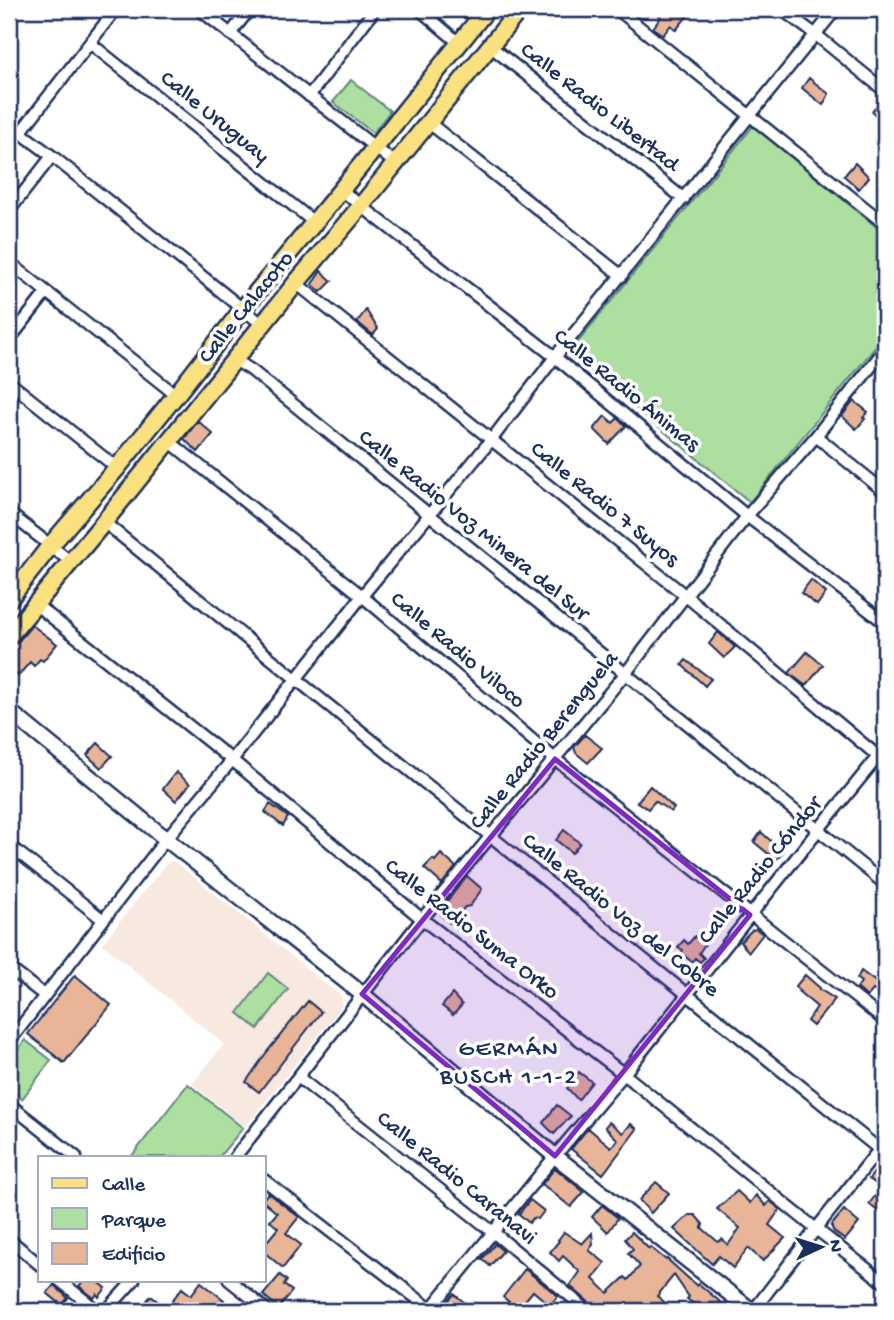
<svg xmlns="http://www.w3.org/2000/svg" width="894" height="1320" font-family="'Gochi Hand',sans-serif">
	<rect width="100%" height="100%" fill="#fff"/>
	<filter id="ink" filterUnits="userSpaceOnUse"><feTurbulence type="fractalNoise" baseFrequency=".0143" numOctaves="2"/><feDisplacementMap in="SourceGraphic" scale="14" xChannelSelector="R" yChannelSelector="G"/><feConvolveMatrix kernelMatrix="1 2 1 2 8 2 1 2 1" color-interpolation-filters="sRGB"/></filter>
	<g filter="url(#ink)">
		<path fill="#f8e9e0" d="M174 861 342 997V1006L245 1127 192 1084 224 1044 102 944 166 864Z"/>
		<path fill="#addfa1" stroke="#648780" stroke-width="2" d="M351 80 390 111 373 133 333 102Z
			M753 126 885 234V335L750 502 569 353Z
			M268 973 288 989 258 1029 238 1013Z
			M25 1040 51 1060 22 1099 9 1089V1062Z
			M188 1084 243 1128 219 1157H131Z"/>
		<path fill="#e8b599" stroke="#1b2f5e" stroke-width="2" d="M651 9H693L676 30 671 25 663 35 653 28 661 17Z
			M809 78 829 94 823 105 802 88Z
			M883 98H885V126L872 111Z
			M855 163 869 177 859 189 844 176Z
			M321 271 332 281 321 292 312 284Z
			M366 310 378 329 373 335 357 322Z
			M854 401 868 412 863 418 865 419 856 429 842 416Z
			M605 416 613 423 618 418 626 426 609 444 594 429Z
			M198 421 213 434 198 452 184 439Z
			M811 580 826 593 817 605 801 593Z
			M32 625 57 644 43 661 40 659 34 666 30 662 18 676 9 668V646L17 643Z
			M718 632 735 647 724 658 709 644Z
			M807 652 823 665 806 686 789 673Z
			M686 660 711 679 705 686 682 665Z
			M585 735 602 748 588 763 576 753 574 747Z
			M98 743 112 756 101 768 87 755Z
			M176 772 190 784 176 801 163 789Z
			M650 786 674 808 671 812 655 801 648 809 637 802Z
			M270 804 288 817 283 826 265 812Z
			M564 830 580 843 572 853 556 840Z
			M761 832 783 852 776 860 754 842Z
			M441 854 456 867 442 884 424 868 433 859 435 861Z
			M467 876 482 889 470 906 465 907 450 923 441 915V909Z
			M756 929 763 934 749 952 740 942 752 930Z
			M695 936 705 944 699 953 704 958 700 962 695 958 692 962 681 953 683 950 678 947 684 940 688 944Z
			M861 971 884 988 880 994 873 990 867 997 857 988 861 982 857 979Z
			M75 975 111 1005 64 1063 28 1034Z
			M805 975 820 988 819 989 835 999 813 1026 807 1021 817 1007 799 992 800 991 795 987Z
			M452 994 462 1005 453 1015 442 1006Z
			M308 1001 321 1012 259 1092 246 1082 266 1053Z
			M579 1072 592 1082 578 1100 567 1088Z
			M557 1105 571 1116 554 1134 543 1123Z
			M609 1122 623 1133 631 1124 637 1129 603 1174 571 1149 588 1128 611 1147 618 1140 605 1127Z
			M883 1161H885V1190L869 1179Z
			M555 1168 584 1192 571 1207 542 1184Z
			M656 1182 669 1193 651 1213 639 1200Z
			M737 1191 750 1203 756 1195 766 1206 770 1201 780 1209 769 1225 785 1238 763 1261 748 1248 733 1268 719 1256 712 1264 674 1229 689 1215H695L703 1224 702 1228 718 1242 722 1239 728 1245 740 1228 717 1209Z
			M268 1193 299 1217 286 1233 301 1245 283 1268 264 1252V1245L278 1228 270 1221 277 1213 264 1202V1198Z
			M875 1196 885 1203V1217L869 1204Z
			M530 1200 544 1211 538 1219 533 1218 529 1223 519 1214Z
			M602 1205 618 1218 608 1232 592 1217Z
			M844 1210 859 1223 845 1240 834 1232 831 1226Z
			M564 1232 582 1244 592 1233 593 1245 589 1250 605 1263 593 1279 608 1293 625 1277 628 1280 640 1266 628 1253 633 1249 625 1239 632 1232 649 1249 650 1247 666 1260 667 1259 697 1286 699 1284 731 1311H703L687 1299 689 1297 674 1275 657 1296 675 1311H654L649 1307 646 1311H599L570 1286 580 1272 563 1256 559 1261 550 1252 559 1241 558 1240Z
			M495 1244 503 1251 490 1266 482 1259Z
			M525 1269 558 1296 550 1305 533 1291 518 1309 503 1297Z
			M280 1275 287 1281 284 1285 292 1291 279 1308 263 1295Z
			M84 1280H96L106 1288 99 1297 97 1294 94 1298 79 1286Z
			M201 1282 224 1300 215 1311H138L151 1296 166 1308 182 1288 191 1295Z
			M54 1285 68 1298 62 1305 47 1293Z
			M454 1294 469 1306 464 1311H440Z"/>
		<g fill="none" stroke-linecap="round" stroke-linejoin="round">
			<defs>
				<path id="street" d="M199 9 395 163
					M419 9 459 43
					M617 9 885 224
					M781 9 815 34 885 91
					M230 34 250 9
					M90 43 315 223
					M490 46 684 199
					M309 96 375 9
					M428 122 622 276
					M9 124 52 156 263 325
					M20 133 116 9
					M341 190 555 357 747 516 885 623
					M9 211 52 156
					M9 262 176 395
					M296 283 686 596 885 762
					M9 340 46 293
					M235 360 251 370 885 884
					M9 382 117 468
					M816 436 885 492
					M169 441 362 596 555 759 885 1021
					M9 513 70 561
					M104 522 296 679 885 1154
					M35 604 232 760 422 919 624 1074 816 1229 885 1283
					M9 845 102 919
					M9 968 44 995
					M9 1042 166 839 232 760 362 596 492 439 555 357 836 9
					M298 1077 493 1232 588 1311
					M9 1104 76 1157
					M235 1157 422 919 625 674 747 516 816 436 885 349
					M264 1180 433 1311
					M9 1239 40 1265
					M59 1280 98 1311
					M229 1280 268 1311
					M106 1311 134 1280
					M429 1311 555 1156 624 1074 819 829 885 748
					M753 1311 816 1229 885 1142"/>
				<path id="secondary" d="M9 711 166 839 362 994 555 1156 752 1311"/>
				<path id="primary" d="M9 599 50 546 117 468 176 395 243 309 341 190 487 9
					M9 636 104 522 296 283 361 206 520 9"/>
			</defs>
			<use href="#street" stroke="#1b2f5e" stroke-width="15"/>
			<use href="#secondary" stroke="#1b2f5e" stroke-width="19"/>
			<use href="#primary" stroke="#1b2f5e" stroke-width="21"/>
			<use href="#street" stroke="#fff" stroke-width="10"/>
			<use href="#secondary" stroke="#fff" stroke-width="14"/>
			<use href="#primary" stroke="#fae180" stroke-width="16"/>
		</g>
	</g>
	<path fill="#7b2cbf" fill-opacity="0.2" stroke="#7b2cbf" stroke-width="5" stroke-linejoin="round" d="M555 759 750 915 555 1156 362 994Z"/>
	<g text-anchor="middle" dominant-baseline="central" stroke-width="7" stroke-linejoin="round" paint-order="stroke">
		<g font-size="23" fill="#1b2f5e" stroke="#fff">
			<text transform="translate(599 108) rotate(38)">Calle Radio Libertad</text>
			<text transform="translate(214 118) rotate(39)">Calle Uruguay</text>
			<text transform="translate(247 308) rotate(-51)">Calle Calacoto</text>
			<text transform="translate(626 391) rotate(39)">Calle Radio Ánimas</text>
			<text transform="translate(604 505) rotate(39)">Calle Radio 7 Suyos</text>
			<text transform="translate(473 526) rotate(39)">Calle Radio Voz Minera del Sur</text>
			<text transform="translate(457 651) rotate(40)">Calle Radio Viloco</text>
			<text transform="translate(545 741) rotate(-51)">Calle Radio Berenguela</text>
			<text transform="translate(761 871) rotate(-51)">Calle Radio Cóndor</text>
			<text transform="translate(620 916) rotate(39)">Calle Radio Voz del Cobre</text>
			<text transform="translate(471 930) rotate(38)">Calle Radio Suma Orko</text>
			<text transform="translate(456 1179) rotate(39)">Calle Radio Caranavi</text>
		</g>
		<g font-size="24" letter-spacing="2" fill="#1b2f5e" stroke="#fff">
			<text x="509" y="1050">GERMÁN<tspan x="509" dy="28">BUSCH 1-1-2</tspan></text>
		</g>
	</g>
	<rect width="894" height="1320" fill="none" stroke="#fff" stroke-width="35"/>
	<rect x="18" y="18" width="859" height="1285" fill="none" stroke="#1b2f5e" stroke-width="2.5" filter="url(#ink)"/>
	<rect x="38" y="1156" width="228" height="126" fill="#ffffff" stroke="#a4acbf" stroke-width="2"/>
	<rect x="52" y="1178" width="35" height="10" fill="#fae180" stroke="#a4acbf" stroke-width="2"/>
	<text x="102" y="1190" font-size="21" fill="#1b2f5e">Calle</text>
	<rect x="52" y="1208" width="35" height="21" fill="#addfa1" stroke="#a4acbf" stroke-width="2"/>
	<text x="102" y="1226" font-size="21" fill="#1b2f5e">Parque</text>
	<rect x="52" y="1243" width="35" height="21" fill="#e8b599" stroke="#a4acbf" stroke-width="2"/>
	<text x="102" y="1260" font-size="21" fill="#1b2f5e">Edificio</text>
	<g transform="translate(821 1247) rotate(86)" stroke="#ffffff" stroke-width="5" paint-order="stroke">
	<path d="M0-5L12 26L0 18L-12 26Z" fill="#1b2f5e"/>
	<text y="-10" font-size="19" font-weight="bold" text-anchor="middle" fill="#1b2f5e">N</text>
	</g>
</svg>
